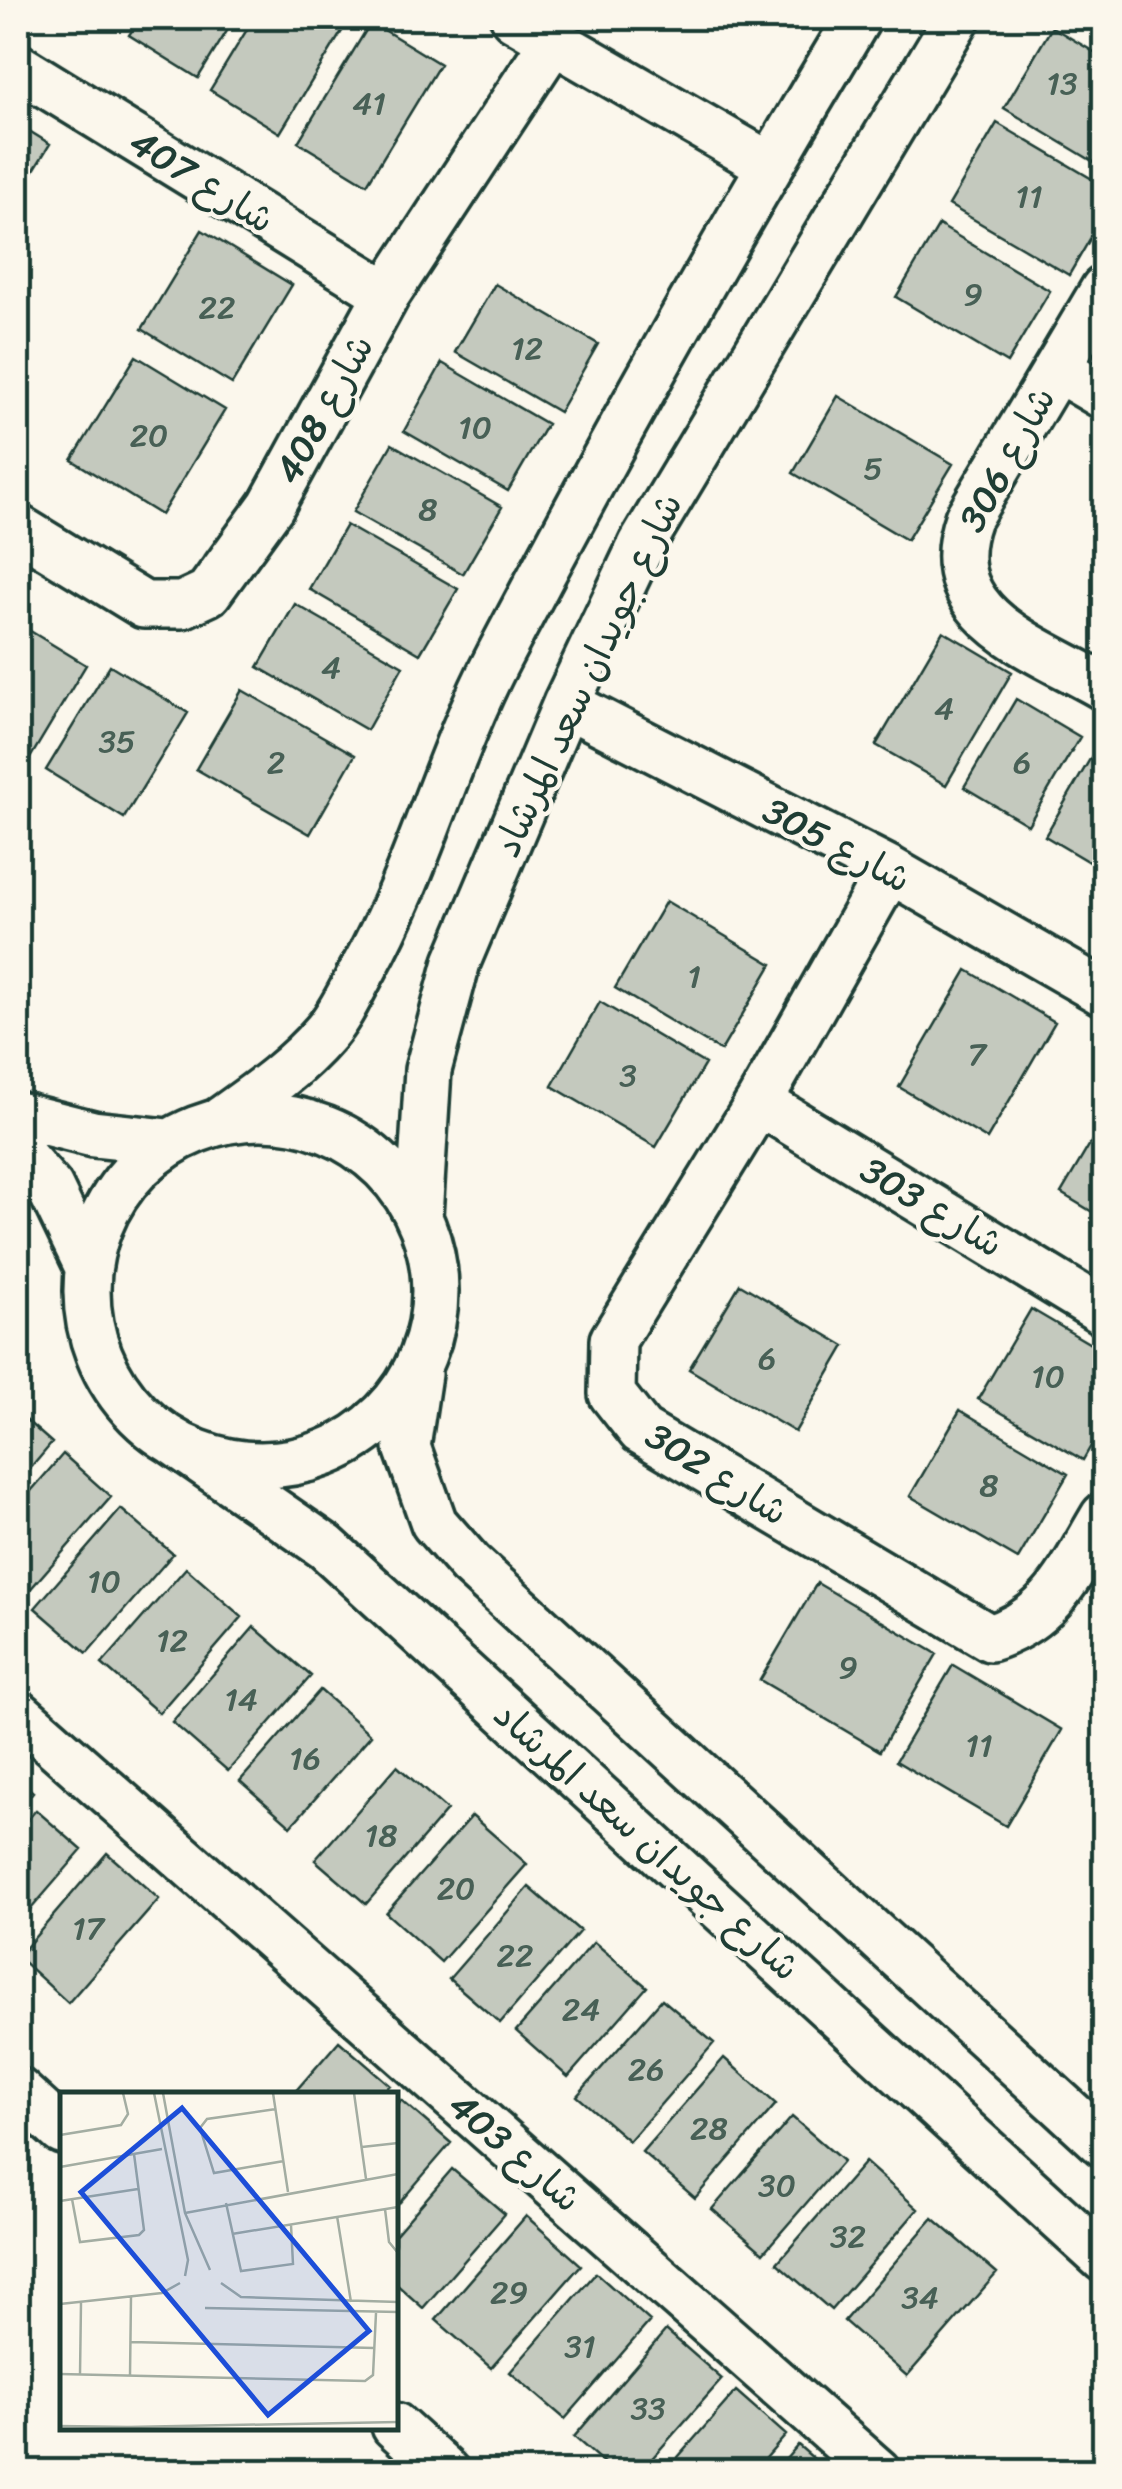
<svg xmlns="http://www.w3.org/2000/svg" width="1122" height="2489" font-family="Sriracha,'Playpen Sans Arabic',sans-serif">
	<rect width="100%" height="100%" fill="#fbf7ec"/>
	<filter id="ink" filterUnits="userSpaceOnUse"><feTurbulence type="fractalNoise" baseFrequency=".01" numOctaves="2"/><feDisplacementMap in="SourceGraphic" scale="20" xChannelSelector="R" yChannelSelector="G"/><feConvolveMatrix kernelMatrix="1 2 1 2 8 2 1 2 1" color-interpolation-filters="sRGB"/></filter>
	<g filter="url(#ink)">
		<path fill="#c4c9be" stroke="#1f3d34" stroke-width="2.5" d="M140 18H235L198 78 129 35Z
			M254 18H338L347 23 280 133 210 90Z
			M371 22 440 64 367 184 298 142Z
			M1052 27 1104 58V168L1004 108Z
			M997 123 1104 186V215L1069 275 949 205Z
			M18 124 50 144 18 196Z
			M939 225 1050 291 1007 363 896 297Z
			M202 230 292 285 232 384 142 329Z
			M495 284 598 344 559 412 455 352Z
			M136 356 225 410 161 515 72 460Z
			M442 363 547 424 508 491 404 431Z
			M838 396 953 464 907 540 793 473Z
			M392 444 502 507 463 574 353 512Z
			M346 525 458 589 420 654 309 589Z
			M295 604 403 666 367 730 258 667Z
			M22 626 86 665 23 770 18 766V633Z
			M943 631 1012 672 946 785 876 745Z
			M110 665 188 713 124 818 46 770Z
			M242 690 355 755 310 834 196 769Z
			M1016 699 1080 737 1028 825 964 787Z
			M1104 735V871L1045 836Z
			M666 901 772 964 721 1051 615 988Z
			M967 970 1055 1022 987 1139 899 1087Z
			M600 1002 705 1064 656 1147 552 1086Z
			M1104 1120V1219L1061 1193Z
			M740 1284 845 1346 795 1432 689 1369Z
			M1031 1309 1104 1352V1423L1083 1460 978 1399Z
			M960 1410 1068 1474 1018 1559 910 1496Z
			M18 1413 52 1443 18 1483Z
			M63 1454 111 1497 20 1601 18 1506Z
			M121 1509 173 1554 87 1653 35 1608Z
			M186 1568 242 1617 159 1713 102 1664Z
			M817 1583 937 1654 880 1751 760 1680Z
			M254 1627 311 1676 228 1771 172 1722Z
			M953 1665 1062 1730 1006 1826 896 1761Z
			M320 1690 371 1735 291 1826 240 1781Z
			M397 1766 447 1810 366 1904 315 1860Z
			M18 1779 33 1792 18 1810Z
			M36 1810 82 1850 18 1924V1831Z
			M472 1816 527 1864 441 1962 386 1913Z
			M107 1853 159 1899 68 2003 18 1957Z
			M529 1887 580 1931 500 2023 449 1979Z
			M1104 1910V1931L1095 1926Z
			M594 1942 647 1987 568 2077 516 2031Z
			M662 1999 714 2043 629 2141 577 2096Z
			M339 2041 390 2085 382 2094H293Z
			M724 2058 776 2104 695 2198 642 2152Z
			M401 2100 451 2143 395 2208V2108Z
			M792 2117 843 2161 763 2253 712 2209Z
			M865 2162 918 2209 831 2310 777 2263Z
			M452 2169 505 2214 423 2308 395 2283V2235Z
			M526 2216 581 2265 491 2368 436 2320Z
			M933 2218 997 2273 907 2376 844 2321Z
			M596 2273 650 2321 565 2419 510 2372Z
			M666 2330 722 2379 640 2472H614L574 2437Z
			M736 2391 786 2435 754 2472H665Z
			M798 2445 829 2472H775Z"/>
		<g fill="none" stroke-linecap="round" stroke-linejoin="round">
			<defs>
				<path id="minor" d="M514 18 769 165
					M18 67 387 294
					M1104 289 968 518C933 617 1034 646 1104 687
					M1058 369 1104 396
					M18 528 144 605H182L208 593 271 506 387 294 553 41
					M566 704 890 870 1104 993
					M890 870 759 1102 613 1340 612 1394 641 1431 990 1638C1054 1618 1072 1569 1104 1516
					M759 1102 1104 1312
					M18 1115 93 1134 168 1142
					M87 1291a174 174 0 1 1 348 0a174 174 0 1 1-348 0Z
					M221 1120C259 1093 295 1068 325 1033 341 1015 352 989 364 968 419 869 446 757 499 656 612 440 732 227 858 18
					M18 1151 50 1188 87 1265
					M419 1216 428 1070 457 962 566 704 642 544 957 18
					M418 1374 407 1447 434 1523 470 1564 1104 2144
					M174 1442 326 1547 1104 2259
					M18 1713 878 2472
					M18 2091 62 2131
					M395 2426 446 2472"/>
			</defs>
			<use href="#minor" stroke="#1f3d34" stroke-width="52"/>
			<use href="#minor" stroke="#fbf7ec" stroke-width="45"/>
		</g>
	</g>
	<g text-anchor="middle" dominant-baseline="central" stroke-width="9" stroke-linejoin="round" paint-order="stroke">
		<g font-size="32" fill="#486056">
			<text x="1062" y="83">13</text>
			<text x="369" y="103">41</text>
			<text x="1029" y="196">11</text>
			<text x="973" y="294">9</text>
			<text x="217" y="307">22</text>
			<text x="527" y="348">12</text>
			<text x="475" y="427">10</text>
			<text x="149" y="435">20</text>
			<text x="873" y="468">5</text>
			<text x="428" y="509">8</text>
			<text x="331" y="667">4</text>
			<text x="944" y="708">4</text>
			<text x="117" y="741">35</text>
			<text x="276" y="762">2</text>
			<text x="1022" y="762">6</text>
			<text x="694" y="976">1</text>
			<text x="977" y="1054">7</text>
			<text x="628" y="1075">3</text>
			<text x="767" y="1358">6</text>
			<text x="1048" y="1376">10</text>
			<text x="989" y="1485">8</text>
			<text x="104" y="1581">10</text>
			<text x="172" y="1640">12</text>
			<text x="848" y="1667">9</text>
			<text x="241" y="1699">14</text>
			<text x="979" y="1745">11</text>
			<text x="305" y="1758">16</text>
			<text x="381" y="1835">18</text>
			<text x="456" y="1888">20</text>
			<text x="88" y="1928">17</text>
			<text x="515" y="1955">22</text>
			<text x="581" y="2009">24</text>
			<text x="646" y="2069">26</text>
			<text x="709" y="2128">28</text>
			<text x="777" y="2185">30</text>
			<text x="848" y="2236">32</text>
			<text x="509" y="2292">29</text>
			<text x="920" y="2297">34</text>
			<text x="580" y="2346">31</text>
			<text x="648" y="2408">33</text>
		</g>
		<g font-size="38" fill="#1f3d34" stroke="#fbf7ec">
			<text transform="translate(202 181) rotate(32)">شارع 407</text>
			<text transform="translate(324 409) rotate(-61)">شارع 408</text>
			<text transform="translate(1007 459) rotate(-61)">شارع 306</text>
			<text transform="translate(588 675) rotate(-65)">شارع جويدان سعد المرشاد</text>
			<text transform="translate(837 845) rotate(28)">شارع 305</text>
			<text transform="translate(932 1207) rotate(31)">شارع 303</text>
			<text transform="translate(717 1474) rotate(32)">شارع 302</text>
			<text transform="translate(647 1841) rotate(42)">شارع جويدان سعد المرشاد</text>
			<text transform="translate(515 2152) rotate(41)">شارع 403</text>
		</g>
	</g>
	<g transform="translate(60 2092)">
		<rect width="338" height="338" fill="#fbf7ec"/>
		<path fill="none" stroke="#a3ada2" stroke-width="2.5" d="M94 1 128 168 125 184M103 1 125 121 150 178M213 1 228 100M294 1 306 87M216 17 147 27 140 36 154 81 224 69M0 43 61 33 68 22 63 1M302 55 338 51M0 75 102 57M12 107 20 150 79 143 84 138 74 62M0 109 78 97M166 111 181 179 233 172 231 133M325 117 329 150 338 161M125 121 338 82M277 124 291 210M172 142 338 115M161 191 181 205 338 210M0 212 102 201 120 191M145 216 338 220M71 250 314 256M0 282 305 289 313 283 316 221M20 282 21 211M70 283 71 205M0 334 71 335M67 335 338 330"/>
		<path fill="#1d4ed8" fill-opacity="0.15" stroke="#1d4ed8" stroke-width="5" d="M122 16 309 239 208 323 21 100Z"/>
		<rect width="338" height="338" fill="none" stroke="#1f3d34" stroke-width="5"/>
	</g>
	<rect width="1122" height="2489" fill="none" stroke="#fbf7ec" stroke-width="60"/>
	<rect x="30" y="30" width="1062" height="2429" fill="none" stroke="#1f3d34" stroke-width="4" filter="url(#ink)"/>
</svg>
